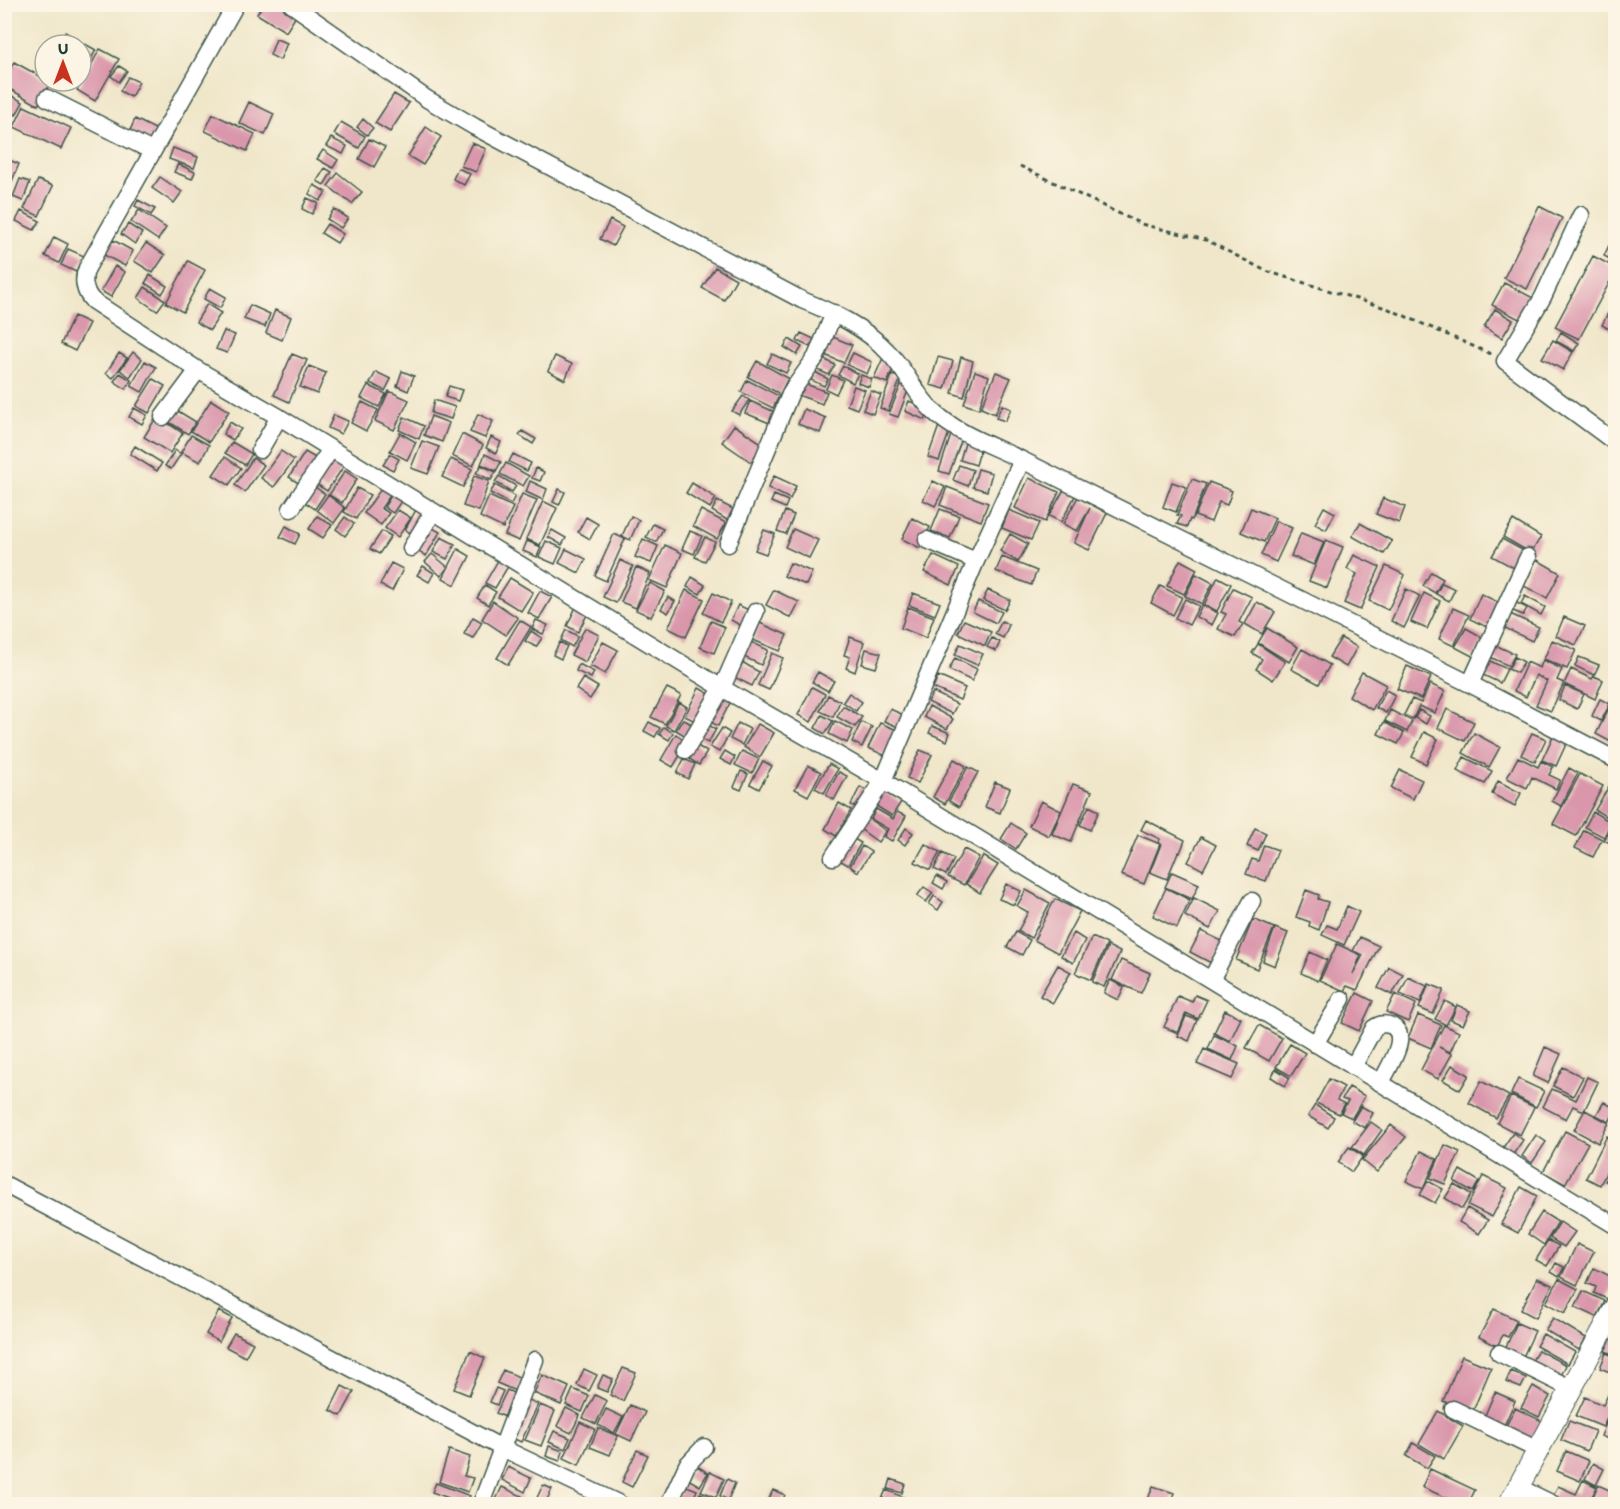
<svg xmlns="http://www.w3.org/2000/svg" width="1620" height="1509" font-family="Itim,sans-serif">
	<rect width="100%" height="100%" fill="#fcf5e5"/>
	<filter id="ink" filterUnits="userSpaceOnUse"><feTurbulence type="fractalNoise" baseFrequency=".0167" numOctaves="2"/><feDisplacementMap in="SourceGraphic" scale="12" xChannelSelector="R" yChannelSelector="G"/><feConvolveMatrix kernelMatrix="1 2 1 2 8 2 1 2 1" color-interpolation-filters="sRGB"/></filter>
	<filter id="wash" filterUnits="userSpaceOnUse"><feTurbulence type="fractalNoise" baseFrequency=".008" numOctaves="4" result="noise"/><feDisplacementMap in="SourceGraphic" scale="24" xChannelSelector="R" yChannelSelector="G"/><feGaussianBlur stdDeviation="1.35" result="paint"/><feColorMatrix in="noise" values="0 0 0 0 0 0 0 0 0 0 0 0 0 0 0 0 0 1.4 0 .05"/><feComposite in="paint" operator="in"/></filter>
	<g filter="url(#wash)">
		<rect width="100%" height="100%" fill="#f0e7ca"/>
		<g id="blocks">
			<path fill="#da97ac" d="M263 4H277L296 16 286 32 257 14Z
				M65 32 79 40 76 45H66L59 41Z
				M276 39 287 43 280 60 270 55Z
				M85 44 96 50 81 76V50Z
				M100 49 119 59 95 101 77 90Z
				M14 62 45 79V81L51 82 38 105 4 86V79Z
				M119 66 127 71 119 82 111 76Z
				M128 77 139 82 131 97 120 91Z
				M4 91 23 102 16 115 4 108Z
				M394 94 409 103 390 132 375 123Z
				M249 102 274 114 265 135 239 123Z
				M24 106 71 128 61 149 14 127Z
				M213 114 255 134 247 151 205 131Z
				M135 119 157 130 150 143 129 133Z
				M363 119 373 128 367 135 357 127Z
				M341 122 365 136 359 148 334 134Z
				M426 127 441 137 423 165 408 156Z
				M331 138 347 146 343 154 326 146Z
				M369 139 385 147 374 167 359 159Z
				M472 143 486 149 476 172 461 166Z
				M173 148 198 157 194 168 169 159Z
				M323 150 338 160 333 168 317 159Z
				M4 158 19 164 5 198 11 200 8 208 4 207Z
				M178 164 195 172 192 179 174 172Z
				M325 168 332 172 324 185 317 181Z
				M458 168 470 174 464 185 453 179Z
				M338 173 362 192 352 204 328 186Z
				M160 177 182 192 174 203 152 188Z
				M20 179 30 182 23 201 13 197Z
				M38 180 53 186 39 216 24 209Z
				M314 185 326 192 320 201 309 194Z
				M307 198 318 203 312 214 302 209Z
				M138 200 155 209 151 215 135 206Z
				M1539 206 1562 218 1527 289 1504 278Z
				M334 209 348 218 341 228 327 219Z
				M139 210 166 228 158 240 131 222Z
				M21 211 40 221 34 230 16 221Z
				M610 220 623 227 613 246 600 239Z
				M128 224 142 233 135 244 121 234Z
				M327 224 343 234 337 243 321 233Z
				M54 237 68 244 59 263 45 256Z
				M1612 239 1616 241V262L1604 256Z
				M113 240 133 251 125 266 104 255Z
				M146 243 165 255 153 273 134 261Z
				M68 249 84 256 76 272 61 265Z
				M1593 256 1616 268V270L1579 339 1555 327Z
				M188 261 205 270 183 312 166 303Z
				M115 266 125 272 111 297 101 291Z
				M715 267 736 279 724 300 702 288Z
				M150 275 167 286 162 294 145 283Z
				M1504 283 1537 300 1525 322 1492 305Z
				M145 287 165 300 157 311 138 298Z
				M210 288 226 297 220 308 204 299Z
				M207 304 221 313 210 330 196 322Z
				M250 305 270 314 265 327 244 319Z
				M1495 309 1513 320 1502 338 1484 327Z
				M275 310 291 317 282 340 266 333Z
				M1608 313 1616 317V333L1602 325Z
				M74 316 89 323 75 351 61 344Z
				M224 331 235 335 227 353 216 349Z
				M1561 332 1579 343 1574 351 1556 341Z
				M801 333 814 339 810 347 797 341Z
				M833 337 852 345 844 363 825 355Z
				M789 339 802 347 797 355 784 347Z
				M1553 340 1573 352 1563 370 1542 358Z
				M133 352 142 359 130 377 120 370Z
				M119 353 127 358 113 378 106 373Z
				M853 353 872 362 867 374 847 365Z
				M292 354 307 360 289 402 274 395Z
				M772 354 791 363 786 373 767 364Z
				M555 356 572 364 565 380 548 371Z
				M938 357 953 361 945 389 930 385Z
				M961 357 973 361 964 397 952 393Z
				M883 358 895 364 887 383 874 378Z
				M824 359 835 365 829 375 818 370Z
				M145 361 156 367 142 392 131 386Z
				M757 361 788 378 780 394 748 377Z
				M309 366 326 373 317 394 300 387Z
				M843 366 858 374 853 383 838 375Z
				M402 371 414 376 408 391 397 386Z
				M975 371 989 376 979 409 964 404Z
				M376 372 391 379 385 391 370 383Z
				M815 372 828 379 824 386 811 380Z
				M996 372 1011 378 995 414 981 408Z
				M120 373 131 380 126 389 114 381Z
				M832 375 843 380 836 394 826 389Z
				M861 375 872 379 869 387 858 383Z
				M892 375 901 378 888 411 880 408Z
				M153 379 165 386 149 413 136 406Z
				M747 380 779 396 773 408 741 392Z
				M902 382 910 385 898 417 889 414Z
				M803 383 827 392 822 404 798 395Z
				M368 385 386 394 379 407 361 398Z
				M449 386 462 390 458 401 445 397Z
				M854 386 865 390 857 409 847 405Z
				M389 391 409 400 394 430 375 421Z
				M871 391 881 395 873 414 863 410Z
				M743 396 749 400 739 415 732 411Z
				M211 400 229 411 209 442 191 431Z
				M434 400 455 407 451 419 431 413Z
				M750 401 777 413 772 424 745 413Z
				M909 401 930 410 925 420 905 411Z
				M362 402 378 410 366 431 351 423Z
				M1002 405 1011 409 1005 421 996 418Z
				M134 408 147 415 142 424 129 417Z
				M173 408 196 422 188 434 166 420Z
				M804 409 826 418 820 433 798 424Z
				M478 414 493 421 485 438 470 432Z
				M334 415 348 421 341 434 328 428Z
				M157 416 183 433 170 453 144 437Z
				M431 416 449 423 442 442 424 435Z
				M404 417 424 426 419 439 399 430Z
				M230 422 241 429 233 440 223 434Z
				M940 423 951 427 939 461 928 457Z
				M734 425 763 444 751 462 722 442Z
				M522 431 536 439 533 444 519 435Z
				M952 432 963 436 949 474 939 471Z
				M400 433 416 442 407 460 390 451Z
				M462 434 483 445 473 466 452 456Z
				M191 435 209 445 200 462 181 452Z
				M491 437 501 442 496 453 486 448Z
				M966 440 982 444 976 465 960 460Z
				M422 441 439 447 428 474 411 468Z
				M232 442 252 454 245 465 225 453Z
				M135 446 162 463 157 471 130 454Z
				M175 450 181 454 171 469 165 466Z
				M281 451 294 460 274 487 261 478Z
				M305 452 319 460 303 486 289 477Z
				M390 454 399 459 393 470 383 465Z
				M485 454 501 462 496 471 481 464Z
				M513 454 531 463 527 471 509 462Z
				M330 456 344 466 327 491 313 482Z
				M225 457 241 468 229 485 213 475Z
				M253 458 264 465 245 492 235 485Z
				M451 459 472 469 463 487 442 477Z
				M506 463 529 476 523 486 500 474Z
				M481 465 496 472 491 480 476 473Z
				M959 465 973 470 968 486 953 480Z
				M536 468 544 472 540 481 532 478Z
				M978 469 992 473 987 491 973 487Z
				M345 471 357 479 342 503 329 495Z
				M474 476 489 481 479 511 463 506Z
				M499 476 516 486 512 492 495 482Z
				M774 476 796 486 790 499 768 488Z
				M1029 478 1059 492 1045 522 1015 508Z
				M1192 479 1206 484 1192 520 1190 519 1187 527 1177 524 1181 516 1177 515Z
				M530 481 547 489 543 500 526 492Z
				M933 481 945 487 935 506 923 500Z
				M1172 482 1186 487 1176 512 1163 507Z
				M1209 482 1232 491 1227 505 1219 502 1211 522 1195 516Z
				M692 483 716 498 710 508 686 493Z
				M312 485 325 494 315 509 302 500Z
				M495 485 515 496 511 504 490 493Z
				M383 486 392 493 381 508 389 513 381 525 364 513Z
				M947 487 988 503 981 521 940 505Z
				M357 488 370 495 356 519 344 512Z
				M1065 488 1076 494 1061 522 1049 516Z
				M559 489 565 492 559 505 553 502Z
				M394 491 404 497 393 513 384 507Z
				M522 494 537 500 519 541 505 535Z
				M328 495 345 508 334 523 317 510Z
				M774 495 788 501 785 508 771 502Z
				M489 496 513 507 503 528 480 517Z
				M1078 497 1107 513 1089 550 1074 543 1090 508 1077 531 1063 524Z
				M1383 498 1405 507 1399 523 1376 514Z
				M543 501 557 508 540 545 526 539Z
				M717 501 733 509 727 520 712 511Z
				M1324 507 1335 513 1326 530 1315 524Z
				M417 508 429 515 416 536 405 530Z
				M1251 508 1275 518 1264 542 1241 532Z
				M940 509 959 516 950 538 931 531Z
				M398 510 411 518 398 537 385 528Z
				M701 510 726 523 717 539 693 526Z
				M1009 510 1039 523 1031 540 1002 528Z
				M785 511 794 515 786 534 777 531Z
				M317 516 332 525 323 538 309 529Z
				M631 516 639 520 630 540 622 536Z
				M345 517 354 524 345 536 336 529Z
				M586 517 598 524 590 539 578 532Z
				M912 518 930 527 920 548 902 539Z
				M1513 520 1541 537 1531 553 1503 537Z
				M1276 521 1292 528 1276 562 1261 555Z
				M1360 523 1392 541 1384 554 1352 536Z
				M653 524 663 529 656 542 646 537Z
				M286 526 300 534 295 544 280 537Z
				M429 526 440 532 426 556 415 550Z
				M793 529 818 540 809 558 785 547Z
				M552 530 566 538 562 545 548 537Z
				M764 530 775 534 766 554 755 550Z
				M382 531 391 536 379 554 370 549Z
				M690 531 702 536 694 554 682 549Z
				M1301 533 1324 542 1314 565 1291 556Z
				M614 534 625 539 606 581 595 576Z
				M1010 534 1028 544 1018 562 1000 551Z
				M441 537 455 544 447 559 433 552Z
				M705 537 715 542 705 561 695 557Z
				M643 539 658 546 651 563 635 557Z
				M1502 539 1526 552 1516 569 1492 556Z
				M1326 540 1343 547 1327 588 1309 581Z
				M527 541 541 547 537 557 523 551Z
				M546 541 562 548 555 564 539 557Z
				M665 545 682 553 667 588 649 580Z
				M458 549 470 556 455 585 443 578Z
				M566 549 586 559 579 573 559 563Z
				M432 554 448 567 441 576 425 562Z
				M933 555 959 567 951 585 924 572Z
				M1354 555 1380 567 1360 610 1344 603 1357 574 1347 569Z
				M500 557 510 563 495 588 485 583Z
				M1002 557 1037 571 1031 585 996 571Z
				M1534 558 1560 573 1547 598 1520 584Z
				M620 560 633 566 616 603 603 597Z
				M1180 560 1197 569 1184 594 1167 586Z
				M391 563 403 569 392 591 380 585Z
				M790 563 812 572 806 585 784 576Z
				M423 566 434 573 429 582 417 575Z
				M1386 566 1405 575 1388 610 1369 601Z
				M636 567 650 573 636 608 621 602Z
				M1431 572 1443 579 1435 593 1423 586Z
				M1196 574 1213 583 1202 604 1185 596Z
				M692 577 705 585 700 594 687 587Z
				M1218 577 1231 584 1217 611 1204 605Z
				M510 578 533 592 521 611 498 597Z
				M650 583 665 591 651 617 636 610Z
				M1442 583 1455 589 1449 601 1436 594Z
				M485 585 496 592 488 605 477 598Z
				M1160 586 1182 597 1173 615 1151 603Z
				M1233 588 1252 597 1239 622 1243 624 1235 637 1218 629 1226 614 1221 612Z
				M1406 589 1420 596 1404 628 1391 621Z
				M686 590 704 599 686 637 668 628Z
				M774 590 799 602 791 618 766 605Z
				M988 590 1010 600 1005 610 983 600Z
				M540 591 552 597 539 619 528 613Z
				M713 593 731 602 721 622 703 613Z
				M913 593 940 603 935 615 909 605Z
				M1424 593 1440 601 1427 629 1411 622Z
				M1481 594 1504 605 1493 630 1470 619Z
				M1525 596 1545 607 1541 615 1521 604Z
				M668 597 675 601 668 613 661 609Z
				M1185 599 1199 606 1189 625 1175 618Z
				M493 601 518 618 506 635 482 619Z
				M978 601 1002 612 996 623 973 612Z
				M1257 602 1275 612 1262 634 1245 624Z
				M1515 602 1527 608 1523 615 1511 610Z
				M738 605 751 611 743 627 731 620Z
				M1202 605 1218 613 1212 625 1196 617Z
				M576 607 588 613 578 632 567 626Z
				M908 607 934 617 926 638 901 628Z
				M1453 608 1469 615 1454 646 1439 639Z
				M1510 614 1539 627 1532 641 1503 627Z
				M473 617 482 622 473 638 464 634Z
				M1564 617 1585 626 1576 645 1556 636Z
				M520 620 531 627 508 665 497 658Z
				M536 620 548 625 543 634 532 629Z
				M964 620 991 632 985 646 958 633Z
				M711 621 725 627 714 653 700 647Z
				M1002 621 1009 625 1003 638 995 634Z
				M760 623 787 635 780 651 753 640Z
				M585 628 599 635 585 662 571 655Z
				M1267 628 1298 647 1289 662 1258 643Z
				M1466 628 1484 638 1474 657 1455 647Z
				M566 630 578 636 572 647 561 640Z
				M531 631 542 638 536 647 525 641Z
				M850 637 864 642 855 672 846 668 850 657 844 655Z
				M992 638 1000 642 996 651 987 647Z
				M1341 638 1357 647 1346 667 1329 657Z
				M1552 640 1576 650 1567 669 1544 659Z
				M749 641 768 650 761 665 742 656Z
				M560 642 567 646 561 659 553 655Z
				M603 642 618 650 605 674 590 666Z
				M960 644 983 654 977 665 955 655Z
				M1258 644 1285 662 1273 680 1256 669 1262 659 1252 653Z
				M1493 644 1515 654 1509 666 1488 656Z
				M866 649 881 653 876 668 862 664Z
				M1302 649 1330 665 1319 684 1291 669Z
				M772 653 783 658 769 690 758 685Z
				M1515 657 1524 662 1517 673 1508 669Z
				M1579 657 1599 665 1594 675 1575 666Z
				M955 658 977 669 972 681 949 670Z
				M1488 660 1507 669 1500 683 1481 674Z
				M1543 660 1562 669 1557 680 1564 683 1551 711 1536 705 1547 681 1536 675 1526 697 1514 691 1527 662 1540 668Z
				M742 662 759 672 752 686 734 677Z
				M579 664 594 672 591 678 576 671Z
				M1407 666 1431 677 1421 699 1397 689Z
				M1571 669 1592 679 1594 676 1603 680 1595 699 1564 684Z
				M818 672 834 681 828 691 812 682Z
				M1362 672 1386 685 1372 710 1349 696Z
				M938 676 965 688 960 700 933 688Z
				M583 678 598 687 590 699 576 689Z
				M1430 684 1445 691 1435 713 1419 706 1413 719 1404 715 1412 699 1421 703Z
				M1565 686 1584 694 1577 709 1559 700Z
				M812 687 825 694 811 722 798 715Z
				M667 688 681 695 665 724 651 717Z
				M699 688 713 696 699 723 685 716Z
				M1386 690 1395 695 1386 713 1376 708Z
				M933 692 957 704 952 714 928 702Z
				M720 693 732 699 718 726 707 720Z
				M849 693 862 702 856 711 843 702Z
				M1616 694V733L1611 742 1596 734Z
				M828 695 840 701 833 717 820 711Z
				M1600 699 1610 704 1601 721 1592 716Z
				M679 702 687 707 674 730 666 726Z
				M843 706 862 717 855 727 837 717Z
				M929 706 953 719 947 729 924 717Z
				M890 709 908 717 903 729 884 721Z
				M1447 709 1474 722 1465 741 1438 728Z
				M1390 710 1412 721 1407 732 1385 721Z
				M1419 710 1430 716 1426 724 1415 718Z
				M822 715 833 721 825 734 815 728Z
				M683 719 696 727 689 738 676 730Z
				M835 721 853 730 847 743 829 734Z
				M649 722 660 728 655 737 644 731Z
				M861 722 872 727 862 747 852 742Z
				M1384 722 1404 733 1398 744 1378 734Z
				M704 723 716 729 708 743 696 737Z
				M738 723 750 729 742 745 730 739Z
				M880 723 897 730 886 756 868 748Z
				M758 724 774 733 760 757 744 747Z
				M932 726 950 733 947 741 929 733Z
				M664 727 673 733 669 740 659 734Z
				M722 728 730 733 719 752 710 747Z
				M1424 732 1438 739 1426 764 1412 757Z
				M1474 733 1500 747 1489 767 1463 753Z
				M1532 733 1546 739 1535 762 1521 755Z
				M676 734 688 742 673 767 661 760Z
				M1554 734 1568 740 1556 766 1542 760Z
				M693 743 707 752 699 765 685 756Z
				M920 750 932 755 918 783 907 778Z
				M725 751 735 757 731 765 720 759Z
				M742 751 759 759 752 773 735 765Z
				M1464 757 1492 771 1485 784 1457 771Z
				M1518 757 1538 767 1541 761 1553 767 1549 775 1560 780 1556 789 1532 777 1527 788 1507 778Z
				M684 759 695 764 688 779 677 773Z
				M954 759 966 766 945 804 933 797Z
				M763 761 772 766 759 789 750 784Z
				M829 764 838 769 824 793 815 788Z
				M808 765 821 772 808 796 795 789Z
				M968 767 978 772 959 807 949 801Z
				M1569 768 1578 773 1561 806 1552 801Z
				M1400 770 1422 780 1413 799 1391 788Z
				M741 771 748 774 741 790 734 787Z
				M839 772 847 776 834 800 826 795Z
				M1580 774 1603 786 1576 836 1553 824Z
				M1616 774V818L1614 821 1595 810Z
				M1498 781 1521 793 1515 806 1492 794Z
				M995 782 1010 788 1000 813 985 807Z
				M1073 784 1092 791 1071 842 1052 834Z
				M860 787 871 793 862 810 851 805Z
				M881 790 901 802 892 816 873 804Z
				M1041 801 1061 811 1049 836 1029 826Z
				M839 803 851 810 836 836 825 829Z
				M1089 806 1099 811 1090 830 1080 825Z
				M876 809 893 819 897 812 906 816 892 841 884 837 888 829 871 819Z
				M1593 812 1611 822 1604 837 1585 827Z
				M868 818 886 831 878 842 860 829Z
				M1146 820 1185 840 1180 853 1178 852 1167 879 1150 872 1161 844 1158 843 1160 839 1141 830Z
				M1616 820V846L1604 840Z
				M1011 823 1026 833 1016 849 1001 839Z
				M906 828 913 833 905 845 898 840Z
				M1255 828 1266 833 1258 851 1247 846Z
				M1584 830 1602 839 1593 857 1575 848Z
				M1138 835 1160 844 1144 884 1121 875Z
				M1201 837 1216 845 1203 870 1188 862Z
				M854 839 861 843 848 865 841 861Z
				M925 844 940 852 930 870 915 862Z
				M1264 845 1278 850 1266 881 1246 874 1252 859 1258 861Z
				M862 846 871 852 858 872 850 866Z
				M964 849 979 857 964 885 948 877Z
				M942 853 954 859 946 875 934 869Z
				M983 856 998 865 980 893 966 884Z
				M1172 872 1199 884 1192 899 1165 887Z
				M937 876 947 882 943 889 933 883Z
				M1006 884 1021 891 1014 905 999 899Z
				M924 887 933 893 926 902 917 896Z
				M1166 888 1190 900 1177 928 1153 916Z
				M1026 890 1050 903 1031 938 1018 931 1028 912 1017 906Z
				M1306 890 1319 895 1318 899 1328 902 1319 930 1309 926 1310 922 1296 917Z
				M934 896 943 902 938 910 929 904Z
				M1194 898 1220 911 1210 929 1185 916Z
				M1055 899 1080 911 1058 953 1034 940Z
				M1347 906 1359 912 1344 945 1322 935 1327 925 1337 929Z
				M1253 919 1274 928 1257 969 1236 960Z
				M1275 928 1288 933 1275 966 1263 961Z
				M1201 931 1224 942 1213 964 1190 952Z
				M1016 932 1030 940 1022 955 1007 947Z
				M1074 933 1085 940 1073 963 1061 956Z
				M1092 937 1107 944 1091 980 1075 973Z
				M1360 937 1379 946 1357 990 1347 986 1344 991 1320 980 1337 944 1361 955 1353 974 1363 955 1353 951Z
				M1108 946 1120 952 1104 987 1092 982Z
				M1310 952 1327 960 1318 981 1301 973Z
				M1121 960 1150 973 1141 993 1112 980Z
				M1058 965 1071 972 1053 1003 1040 996Z
				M1389 967 1403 974 1392 995 1378 988Z
				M1408 977 1427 986 1420 1003 1400 994Z
				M1110 980 1124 987 1118 1000 1104 993Z
				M1429 984 1444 990 1433 1014 1419 1008Z
				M1357 993 1373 1001 1359 1031 1342 1023Z
				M1395 994 1416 1004 1408 1022 1386 1012Z
				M1195 995 1207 1000 1198 1019 1186 1013 1178 1033 1164 1027 1178 996 1192 1002Z
				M1445 1001 1456 1007 1446 1025 1435 1019Z
				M1457 1005 1470 1011 1463 1025 1451 1020Z
				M1225 1010 1241 1018 1230 1041 1214 1033Z
				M1418 1015 1441 1025 1431 1048 1408 1038Z
				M1186 1016 1197 1020 1189 1041 1178 1036Z
				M1259 1025 1282 1038 1269 1061 1246 1048Z
				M1444 1025 1459 1032 1450 1052 1439 1047 1452 1054 1438 1079 1421 1070Z
				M1214 1035 1238 1046 1232 1060 1208 1049Z
				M1290 1044 1305 1053 1291 1076 1276 1067Z
				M1545 1047 1561 1054 1548 1083 1533 1076Z
				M1204 1049 1239 1064 1232 1079 1197 1064Z
				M1452 1065 1469 1075 1460 1090 1443 1080Z
				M1563 1067 1583 1077 1573 1096 1553 1086Z
				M1276 1069 1290 1078 1285 1086 1271 1077Z
				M1587 1077 1598 1082 1584 1111 1573 1106 1566 1119 1543 1107 1552 1089 1576 1100Z
				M1329 1079 1344 1087 1337 1100 1345 1104 1339 1114 1316 1103Z
				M1518 1079 1544 1091 1536 1107 1511 1094Z
				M1481 1081 1509 1096 1496 1118 1469 1103Z
				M1349 1087 1365 1096 1352 1118 1341 1113 1348 1101 1342 1099Z
				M1511 1096 1534 1107 1520 1135 1497 1123Z
				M1604 1102 1616 1109 1609 1122 1596 1115Z
				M1315 1105 1334 1117 1328 1128 1308 1116Z
				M1361 1106 1373 1113 1365 1128 1352 1121Z
				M1585 1110 1609 1123 1598 1143 1574 1130Z
				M1371 1122 1382 1130 1364 1155 1352 1147Z
				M1391 1125 1406 1137 1377 1172 1362 1160Z
				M1565 1131 1588 1143 1565 1184 1543 1172Z
				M1513 1133 1523 1140 1512 1156 1502 1149Z
				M1536 1135 1546 1142 1532 1163 1522 1156Z
				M1607 1136 1616 1140V1153L1600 1185 1586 1178Z
				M1445 1145 1460 1152 1445 1184 1430 1178Z
				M1349 1147 1363 1156 1352 1172 1338 1162Z
				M1421 1151 1437 1159 1423 1189 1406 1181Z
				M1616 1163V1187L1605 1181Z
				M1460 1170 1479 1181 1473 1192 1454 1181Z
				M1483 1176 1507 1188 1492 1217 1468 1205Z
				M1428 1181 1443 1189 1435 1203 1420 1195Z
				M1454 1184 1471 1194 1462 1209 1445 1198Z
				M1521 1187 1537 1196 1518 1233 1501 1224Z
				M1467 1208 1488 1220 1479 1234 1459 1222Z
				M1542 1212 1558 1222 1544 1245 1528 1234Z
				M1560 1222 1575 1232 1564 1247 1550 1238Z
				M1548 1240 1559 1246 1547 1266 1536 1260Z
				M1577 1244 1594 1252 1577 1285 1561 1277Z
				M1556 1263 1564 1267 1559 1277 1551 1272Z
				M1594 1268 1616 1279 1607 1299 1594 1293 1596 1287 1587 1283Z
				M1537 1278 1552 1285 1536 1318 1521 1310Z
				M1559 1279 1578 1289 1565 1313 1546 1303Z
				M1583 1291 1605 1301 1597 1317 1575 1307Z
				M1494 1309 1517 1320 1508 1337 1503 1335 1497 1346 1479 1337Z
				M219 1311 232 1318 219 1342 206 1334Z
				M1553 1318 1586 1338 1579 1350 1545 1330Z
				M1517 1323 1535 1331 1522 1359 1504 1351Z
				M234 1333 253 1343 245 1357 226 1347Z
				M1543 1334 1575 1352 1568 1364 1536 1346Z
				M1611 1339 1616 1341V1355L1605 1351Z
				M1538 1350 1566 1365 1560 1378 1531 1363Z
				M470 1351 485 1358 469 1395 454 1389Z
				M1606 1353 1616 1357V1391L1610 1388 1615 1374 1600 1368Z
				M1462 1356 1491 1368 1472 1413 1443 1401Z
				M623 1368 636 1373 623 1401 610 1395Z
				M584 1369 597 1375 589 1391 577 1385Z
				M503 1370 523 1379 518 1392 497 1383Z
				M1511 1371 1526 1378 1521 1388 1506 1382Z
				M542 1375 569 1387 561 1405 534 1393Z
				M603 1375 613 1379 607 1392 597 1388Z
				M342 1386 354 1392 341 1416 330 1410Z
				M1533 1386 1550 1396 1539 1417 1521 1408Z
				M496 1388 503 1391 497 1405 490 1402Z
				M573 1389 589 1396 582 1412 566 1405Z
				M507 1390 520 1396 510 1419 496 1413Z
				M1610 1391 1616 1393V1409L1612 1407 1603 1427 1576 1416 1585 1397 1603 1405Z
				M1495 1392 1515 1401 1502 1431 1482 1422Z
				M595 1395 607 1401 596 1424 583 1418Z
				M525 1398 538 1404 521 1442 508 1436Z
				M540 1405 555 1411 541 1446 525 1440Z
				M630 1405 645 1412 631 1441 616 1434Z
				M566 1408 580 1415 571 1433 557 1426Z
				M1515 1408 1542 1421 1531 1443 1504 1430Z
				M606 1409 623 1417 614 1433 598 1425Z
				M1612 1409 1616 1410V1442L1601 1436Z
				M1438 1411 1463 1426 1444 1459 1419 1444Z
				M1569 1421 1595 1431 1587 1451 1561 1440Z
				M580 1422 595 1429 579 1465 564 1458Z
				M598 1428 618 1436 610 1455 590 1447Z
				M554 1431 570 1438 565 1449 549 1442Z
				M1413 1443 1435 1456 1427 1468 1406 1456Z
				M549 1446 563 1451 560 1461 546 1456Z
				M449 1450 470 1457 464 1476 473 1478 468 1492 439 1482Z
				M637 1450 648 1455 632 1487 622 1482Z
				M1566 1451 1589 1461 1580 1481 1557 1471Z
				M1593 1463 1604 1469 1596 1485 1585 1479Z
				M694 1464 708 1473 700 1486 686 1478Z
				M508 1467 531 1478 525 1492 502 1480Z
				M1430 1469 1475 1490 1468 1504H1460L1422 1487Z
				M710 1472 724 1479 716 1497 701 1491Z
				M727 1479 735 1483 728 1500 720 1496Z
				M891 1479 905 1484 902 1493 888 1489Z
				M1583 1480 1597 1487 1588 1504H1555L1550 1502 1558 1486 1576 1494Z
				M436 1483 470 1496 466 1504 432 1492Z
				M543 1485 552 1489 545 1504H540L535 1502Z
				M684 1485 697 1490 691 1504H675Z
				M1598 1485 1616 1493V1504H1590Z
				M1153 1486 1174 1493 1170 1504H1155L1147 1502Z
				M502 1487 522 1496 518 1504H494Z
				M773 1490 785 1495 781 1504 769 1499Z
				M886 1490 903 1497 900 1504 882 1499Z
				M700 1493 714 1499 711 1504H695Z"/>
		</g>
	</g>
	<g filter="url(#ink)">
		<use href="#blocks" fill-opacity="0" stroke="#3e564a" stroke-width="1.5"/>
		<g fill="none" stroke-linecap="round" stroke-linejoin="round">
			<defs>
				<path id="minor" d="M236 4 87 268C82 279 84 292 93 301L198 370 279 417 722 688 883 781 1616 1226
					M291 4 427 99 475 127 802 300C832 312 865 327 888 352 906 370 915 394 933 411 957 434 993 446 1022 460
					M47 98 152 151
					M1581 215 1543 297 1505 361 1616 443
					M163 417 198 370
					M260 450 279 417
					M291 509 331 449
					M927 540 976 561
					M728 544 791 392 816 357 834 313
					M411 548 433 512
					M1470 684 1528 557
					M686 750 722 688 756 611
					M833 857 883 781 976 561 1022 460 1470 684 1616 760
					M1211 980 1252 901
					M1315 1044 1342 999
					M1353 1067 1374 1028C1379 1024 1385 1023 1392 1026 1411 1036 1387 1069 1381 1083
					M4 1184 502 1448 620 1504
					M1499 1353 1570 1388
					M1453 1409 1538 1450
					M1518 1487 1553 1504
					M481 1504 535 1360
					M669 1504 687 1465 704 1447"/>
				<path id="major" d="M1509 1504 1616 1306"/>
			</defs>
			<use href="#minor" stroke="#3e564a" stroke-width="19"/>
			<use href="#major" stroke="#3e564a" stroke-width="23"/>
			<path stroke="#3e564a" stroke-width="3" stroke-dasharray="4.5 4.5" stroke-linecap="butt" d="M1020 166 1141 224 1206 240 1266 271 1389 309 1493 355"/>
			<use href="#minor" stroke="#fff" stroke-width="16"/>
			<use href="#major" stroke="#fff" stroke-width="21"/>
		</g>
	</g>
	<rect width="1620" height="1509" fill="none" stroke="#fcf5e5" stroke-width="24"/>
	<g transform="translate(63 63)"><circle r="28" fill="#fcf5e5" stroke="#a4ab9e" stroke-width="1.5"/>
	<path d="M0-4.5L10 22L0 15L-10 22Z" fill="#c8321e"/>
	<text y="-9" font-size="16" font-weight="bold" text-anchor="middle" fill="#1f3d34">U</text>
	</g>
</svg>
